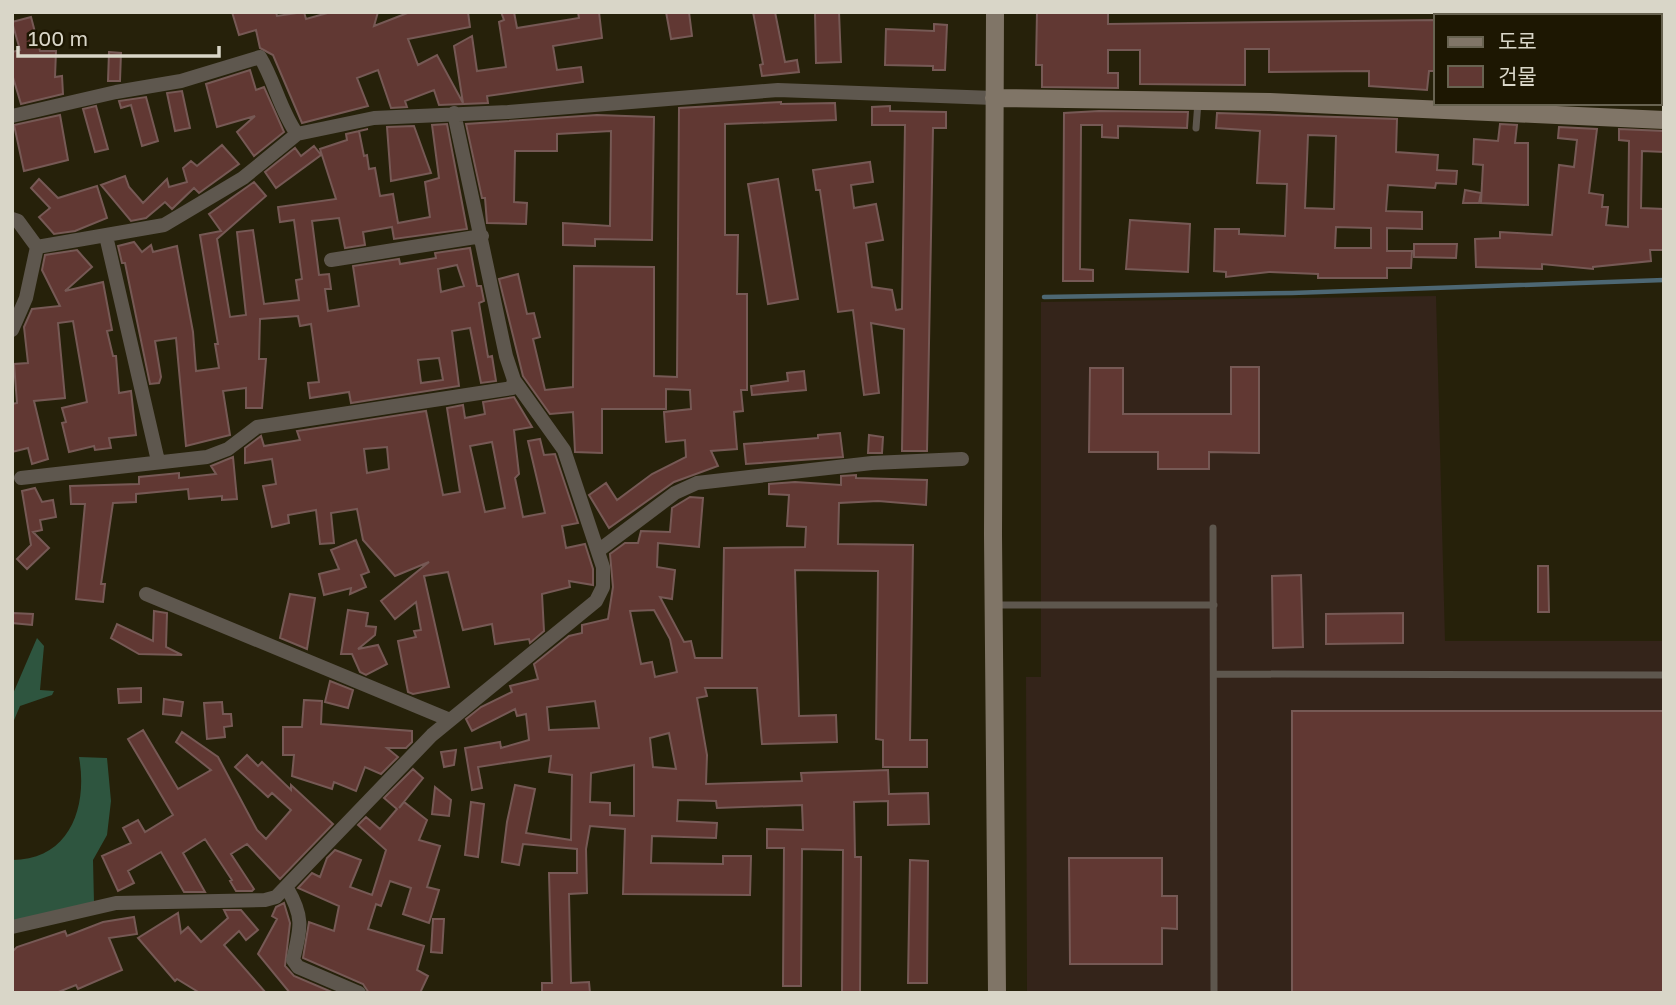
<svg xmlns="http://www.w3.org/2000/svg" width="1676" height="1005" font-family="'Golos Text','Noto Sans KR',sans-serif">
	<rect width="100%" height="100%" fill="#26210a"/>
	<path fill="#34241a" d="M1436 296 1445 641H1664V993H1027L1026 677H1041V302Z"/>
	<path fill="#2e553f" d="M37 638 44 646 40 690 54 691 52 695 20 706 12 725V696Z
		M79 757 107 758 111 801 107 835 93 860 94 903 12 921V860C70 860 88 807 79 757Z"/>
	<g fill="none" stroke-linecap="round" stroke-linejoin="round">
		<path stroke="#4d6773" stroke-width="4.5" d="M1044 297 1292 293 1664 280"/>
	</g>
	<path fill="#613833" stroke="#765955" stroke-width="2" fill-rule="evenodd" d="M232 12H276L277 16 304 12 306 19 331 12H378L374 26 410 12H468L470 27 408 39 418 65 437 55 463 103 454 46 472 36 477 71 506 67 499 22 504 20 501 12H514L517 28 579 18 578 12H599L602 38 553 46 557 70 581 67 583 82 487 96 488 103 439 105 434 90 405 101 407 107 391 108 378 70 357 78 368 106 302 123 273 55 260 48 256 30 239 35Z
		M666 12H689L692 36 671 39Z
		M753 12H775L785 62 797 60 799 72 762 76 760 65 763 64Z
		M815 12H839L841 62 816 63Z
		M1037 12H1108V24L1436 20V71H1429L1427 90 1369 86V71L1269 72V49H1245V85L1140 84V50H1108V73H1118V88L1042 87V65H1036Z
		M31 17 40 51H56L55 77 62 76 63 94 21 104 12 74V52L20 50 12 22Z
		M934 24 947 25 945 70H933V66L885 65 886 29 934 31Z
		M109 52 121 53 120 81H108Z
		M250 70 256 90 264 87 284 132 254 156 237 132 255 116 217 127 206 84Z
		M182 91 190 128 175 131 167 93Z
		M146 97 158 141 142 146 131 105 121 108 119 101Z
		M781 102V104L835 103 836 120 725 124V235H738L737 294H747V390H741L743 411 734 412 737 449 711 451 718 466 674 482 609 528 589 495 606 483 617 500 652 474 686 457 685 440 666 442 664 412 691 409 690 390 666 389V409H602V453L575 452 573 412 550 414 523 376 499 279 518 274 527 314 534 313 540 337 533 339 545 390 573 387 574 266 654 267V376L677 377 679 108Z
		M96 106 108 149 95 152 83 109Z
		M890 106V111L946 112V128H933L927 451H902L904 329 871 323 879 393 864 395 853 310 838 312 820 190H816L813 170 870 162 873 182 851 185 854 208 876 204 883 240 866 243 872 287 892 290 896 310 902 309 905 125H872V107Z
		M1099 111 1188 112 1187 128 1118 126V138L1102 137V125H1081L1080 269 1093 270V281H1063L1064 113Z
		M1217 113 1397 119 1396 152 1438 155 1437 170 1457 171 1456 184 1436 183 1435 188 1388 185 1386 211 1422 212V229L1387 228V251H1412L1411 268H1387V278H1318V274L1269 272 1226 277V272L1214 271 1215 229H1239V234L1285 236 1287 184 1257 183 1260 131 1216 128ZM1308 135 1336 136 1334 209 1305 208ZM1336 227 1371 228V248H1335Z
		M60 115 68 160 24 171 14 125Z
		M597 115 654 117 652 240 595 239V246L563 245V223L610 226 611 131 557 134V151H515L514 202 527 203 526 224 487 223 485 198H482L466 124Z
		M447 124 467 229 394 239 392 227 363 232 365 245 345 248 339 218 312 221 319 275 329 274 331 289H325L328 311 359 306 353 266 399 259 400 264 436 258 435 253 470 248 477 286H481L484 301 479 303 488 357 492 356 496 381 481 383 470 328 452 331 459 386 351 403 349 392 310 398 308 383 319 382 311 324 300 326 298 316 260 319 259 359H266L262 408H246V388L223 391 230 435 186 446 176 338 155 341 161 377 159 383 150 384 125 263H122L118 246 134 242 142 252 151 245 153 252 177 246 193 332 196 371 219 368 215 344H218L200 235 221 231 209 214 254 182 266 196 217 239 230 317 246 315 237 232 253 230 264 304 299 300 296 280 302 279 294 220 280 222 278 207 336 199 320 149 347 140 346 134 368 129 359 131 364 156 367 155 369 169 375 168 380 196 393 194 398 223 430 217 425 182 439 178 432 125ZM457 265 464 286 441 292 438 269ZM439 358 443 380 421 383 418 360Z
		M1500 124 1517 125 1515 143H1528V205L1481 203 1483 165 1473 164 1474 139 1498 141Z
		M414 126 431 173 391 181 387 127Z
		M1559 127 1597 129 1589 193 1603 195 1602 207H1608L1606 225 1628 227 1629 141 1619 140V129L1664 131V152L1642 151 1641 208 1664 209V250H1650L1651 261 1593 267V269L1542 264V269L1476 267 1475 239 1500 238V232L1552 235 1559 165 1574 167 1577 140 1558 138Z
		M222 145 239 164 199 193 194 188 172 209 165 202 146 218 131 221 101 185 125 176 129 187 143 203 167 179 169 187 187 182 183 168 191 161 197 166Z
		M314 146 321 155 276 188 265 172 295 148 301 156Z
		M39 179 58 198 97 186 107 218 75 231 54 234 39 217 50 208 31 188Z
		M778 179 798 299 768 304 748 184Z
		M1465 190 1481 193 1479 203H1463Z
		M1130 220 1190 224 1188 272 1126 269Z
		M1414 244H1457L1456 258 1414 257Z
		M77 250 92 267 65 291 103 282 112 330 107 331 113 356H116L119 393 131 391 136 435 109 438 111 448 95 450 94 446 69 452 62 423 66 422 62 408 87 402 73 321 58 323 65 398 34 401 48 459 32 464 28 448 12 452V404L17 403 14 364 28 363 24 327 32 309 60 306 42 270 45 255Z
		M1231 367H1259V453L1209 452V469H1158V452H1089L1090 368H1123V414H1231Z
		M804 371 806 390 752 395 751 386 788 381 787 373Z
		M514 397 532 427 514 430 519 474 515 478 523 517 545 513 528 441 540 439 544 455 555 454 578 523 562 526 566 548 585 544 593 569V585L569 581 570 587 542 594 544 631 530 643 529 639 495 644 492 624 463 630 448 572 424 576 449 687 413 694 408 692 398 641 416 637 414 631 421 630 416 602 395 619 381 601 429 562 395 576 363 540 357 509 331 513 334 543 320 544 316 510 288 515 289 523 272 527 263 486 276 484 272 459 245 463V448L261 436 264 446 300 440 297 431 426 411 443 495 460 492 447 408 463 405 465 418 485 414 483 402ZM492 442 505 508 485 512 470 446ZM387 447 389 469 367 473 364 449Z
		M840 433 843 457 746 464 744 444 818 438V435Z
		M869 435 883 437 882 453H868Z
		M233 457 237 499 222 500V496L189 499 188 489 136 494V502L113 503 101 584H105L103 602 76 599 85 504H71L70 486 139 484V477L179 473V478L216 474 211 466Z
		M856 475V478L927 480 926 505 878 501 839 503 838 544 913 545 910 740H927V767H883V740L876 739 878 571 795 570 799 716 836 715 837 742 762 744 757 688H705L707 696 697 698 707 755 706 784 802 781 801 773 888 770 889 794 928 793 929 824 888 825V801L854 802 855 857H861L860 992H842L843 850 802 849 801 986H783L784 848H767V829L803 830 802 805 717 808 716 801 678 800 677 821 717 823 716 838 652 836 651 863 723 864V856H751L750 895 623 894 625 829 590 826 586 849 587 893 569 894 571 983 589 982 590 993H542V983H552L549 873H577V849L523 844 519 865 502 862 507 822 515 785 535 789 526 833 571 840 572 775 549 772 551 756 517 761 478 767 482 788 472 790 465 748 500 742 501 748 529 740 526 714 517 716 515 709 472 731 466 719 481 707 512 692 510 686 538 679 534 664 569 636 582 633V625L608 619 613 587 610 554 625 543H638L641 531 670 532 672 508 690 497 703 498 699 547 658 543 657 567 675 570 672 599 660 597 684 642 691 641 695 658H722L724 548 805 547 806 527 787 526 789 495 769 494V484L795 482 841 485V476ZM654 610 670 639 677 672 655 677 652 662 641 664 630 611ZM595 701 599 728 549 730 547 707ZM669 733 676 769 653 767 650 738ZM634 765V816L610 815V803L590 802 591 773Z
		M35 488 42 502 53 500 56 517 40 520 42 530 33 532 49 548 27 569 17 559 31 545 22 491Z
		M356 540 369 572 361 575 366 587 350 594 351 588 324 595 319 574 339 569 331 550Z
		M1538 566H1548L1549 612H1538Z
		M1301 575 1303 647 1273 648 1272 576Z
		M290 594 315 598 307 649 280 638Z
		M348 610 368 613 366 626 376 627 375 635 358 649 378 645 387 664 366 675 360 672 352 654H341Z
		M154 611 167 613 166 647 182 655 139 654 111 638 117 624 153 641Z
		M12 613 33 614 32 625 12 623Z
		M1403 613V643L1326 644V614Z
		M330 681 353 690 348 708 325 702Z
		M141 688V702L119 703 118 689Z
		M164 699 183 702 181 716 163 714Z
		M304 700 322 701 321 724 412 731V742L406 748H387L398 757 381 774 365 767 356 791 334 782 332 789 292 776 294 755H283V727H302Z
		M222 702 223 714H231L232 726 224 727 225 737 207 739 204 703Z
		M1292 711H1664V993H1292Z
		M143 730 178 789 211 770 176 742 182 732 218 757 257 830 266 839 291 810 272 793 268 797 235 767 247 755 258 766 262 762 291 790V785L333 824 280 879 247 844 231 854 254 889 252 891H236L230 881 232 880 205 839 183 853 205 892H184L161 852 128 871 134 883 118 891 102 856 131 843 123 828 138 820 145 832 173 815 128 739Z
		M456 750 454 765 444 767 441 752Z
		M413 769 423 778 399 808 404 802 427 820 419 840 440 846 427 887 439 890 429 923 403 914 411 888 390 881 381 906 376 904 368 929 424 946 417 970 428 976 420 993H369L363 984 303 958 309 922 334 931 339 906 298 888 312 873 320 877 327 858 335 850 361 860 350 887 372 895 386 850 358 825 366 817 380 829 397 809 384 798Z
		M435 787 451 800 449 816 432 814Z
		M471 802 484 804 478 857 465 855Z
		M1069 858H1162V896H1177V929L1162 928V964H1070Z
		M910 860 928 861 927 983H908Z
		M284 903 290 923 285 966 294 976 334 993H290L258 954 277 919 272 916 276 907Z
		M224 910H241L258 930 246 940 239 931 224 945 266 993H200L177 979 175 981 138 938 178 913 181 933 188 927 201 942 228 918Z
		M134 917 137 934 109 938 122 970 78 989 76 985 56 993H12V952L17 947 65 931 67 936 103 922Z
		M433 919H444L442 953 431 952Z"/>
	<g fill="none" stroke-linecap="round" stroke-linejoin="round">
		<path stroke="#5e574e" stroke-width="7" d="M1196 128 1198 102
			M1213 528 1214 993
			M995 605H1214
			M1214 674 1664 675"/>
		<path stroke="#5e574e" stroke-width="14" d="M12 116 116 92 181 81 260 57C275 82 280 110 297 134
			M12 219 18 221 37 247 26 298 12 330
			M106 236 158 461
			M37 247 164 225 243 178 297 134 374 118 508 112 778 90 994 98
			M331 260 482 236
			M21 478 207 457 228 449 257 427 512 388 514 380
			M598 551 675 493 697 483 872 463 962 459
			M146 594 450 720
			M287 888C304 917 301 927 293 960L298 967 359 993
			M12 927 116 903 265 900 276 897 432 735 596 601 603 587V567L564 450 514 380 506 356 454 113"/>
		<path stroke="#807567" stroke-width="18" d="M995 12 993 535 997 993
			M994 98 1270 102 1664 120"/>
	</g>
	<rect width="1676" height="1005" fill="none" stroke="#d9d6c8" stroke-width="28"/>
	<rect x="1434" y="14" width="228" height="91" fill="#1d1702" stroke="#686351" stroke-width="2"/>
	<rect x="1448" y="37" width="35" height="10" fill="#807567" stroke="#686351" stroke-width="2"/>
	<text x="1498" y="49" font-size="21" fill="#d9d6c8">도로</text>
	<rect x="1448" y="66" width="35" height="21" fill="#613833" stroke="#686351" stroke-width="2"/>
	<text x="1498" y="84" font-size="21" fill="#d9d6c8">건물</text>
	<path d="M18 46v10h201v-10" fill="none" stroke="#d9d6c8" stroke-width="3.5"/>
	<text x="28" y="46" font-size="21" fill="#d9d6c8" stroke="#1d1702" stroke-width="5" paint-order="stroke">100 m</text>
</svg>
